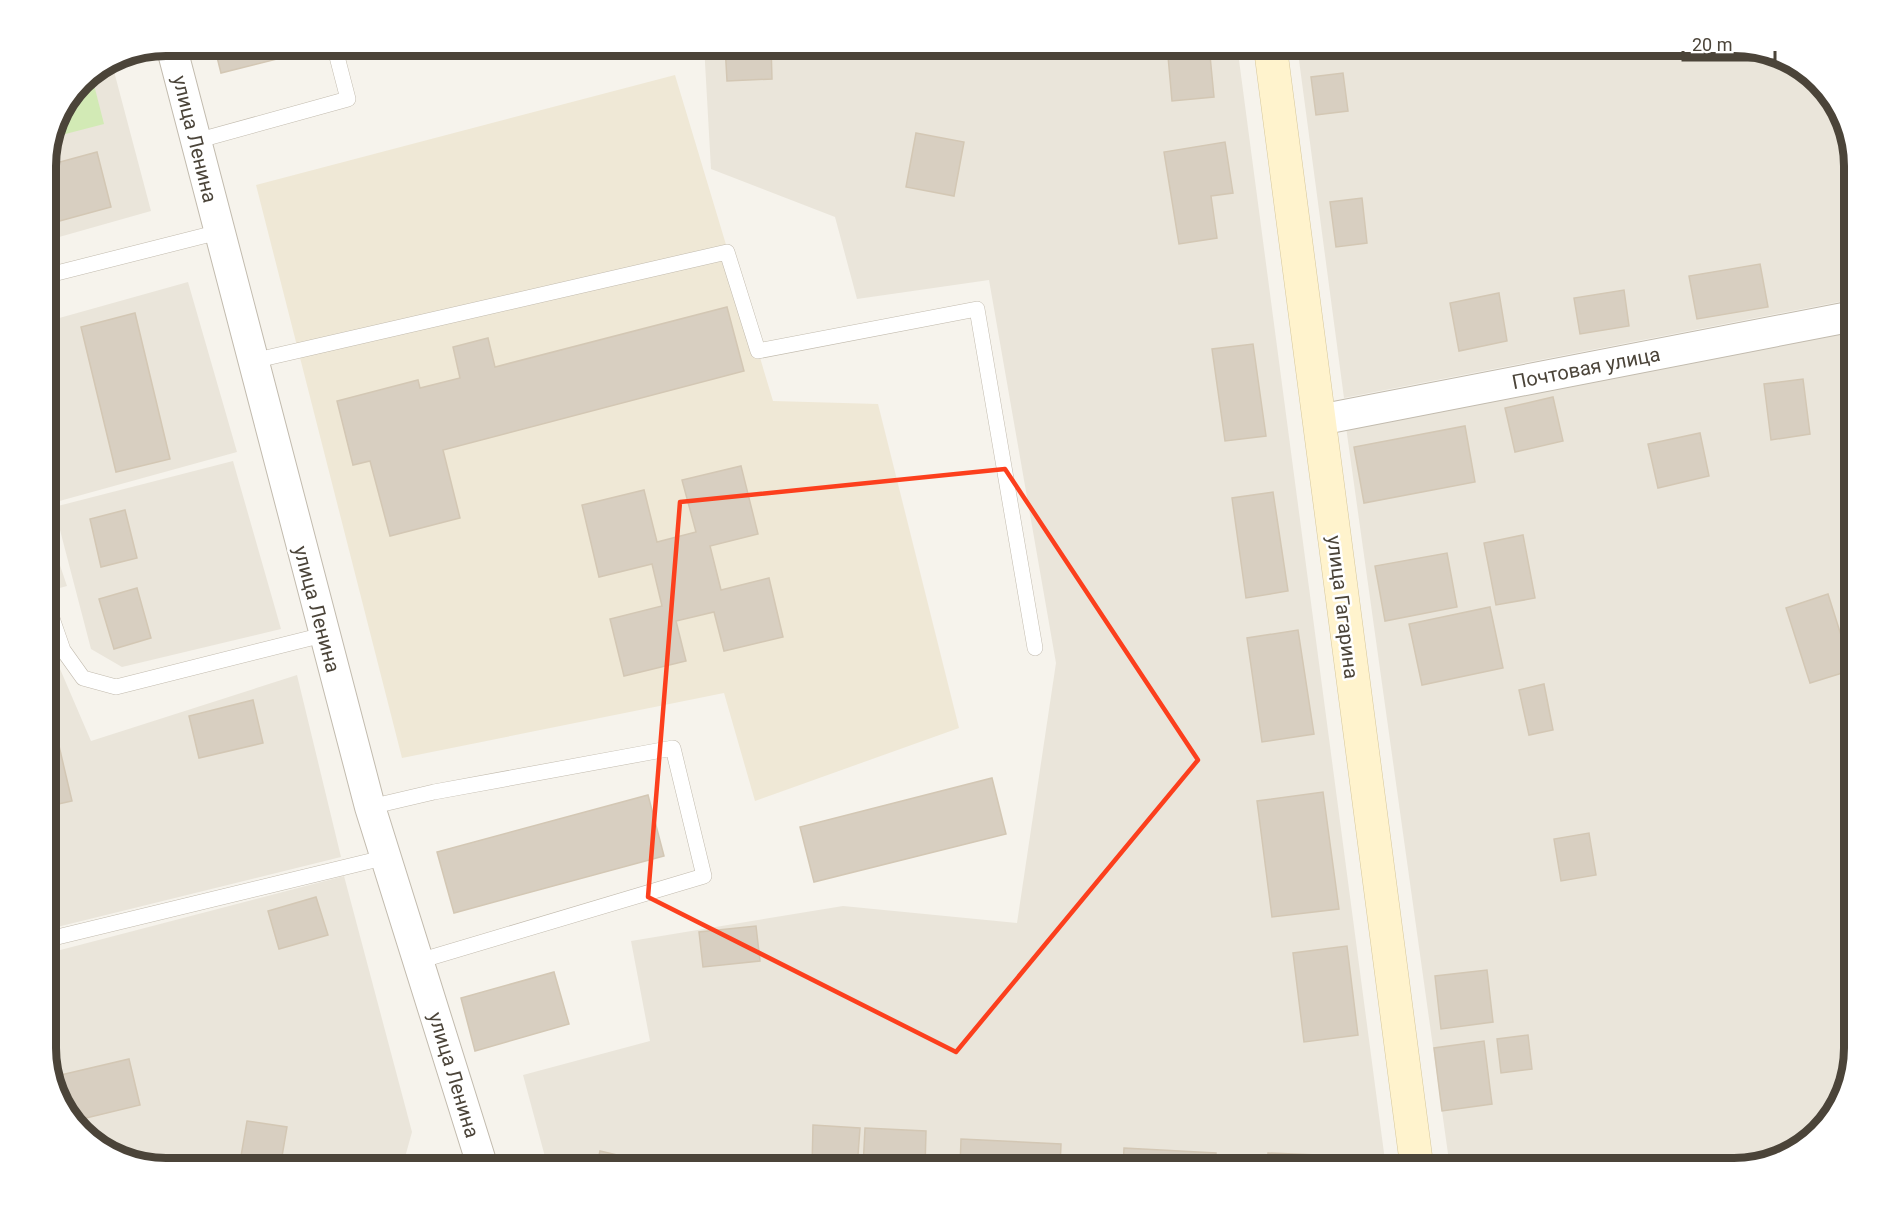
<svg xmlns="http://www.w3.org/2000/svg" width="1899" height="1213" font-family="Roboto,sans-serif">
	<rect width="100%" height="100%" fill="#f6f3ec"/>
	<path fill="#eae5da" d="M704 45H1237L1386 1168H548L523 1075 650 1041 631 941 843 906 1017 923 1056 663 989 280 857 299 835 217 711 169Z
		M1297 45H1733L1800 65 1838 106 1854 165V299L1344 398Z
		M111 60 151 211 45 241V158L54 119 81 80Z
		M188 282 237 452 45 505V322Z
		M1854 331V1048L1834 1114 1793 1152 1734 1168H1450L1346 427Z
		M233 461 281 629 122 667 91 649 54 507Z
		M45 521 67 586 45 592Z
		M45 634 91 741 297 675 341 857 45 930Z
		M344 876 412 1132 402 1168H166L99 1148 61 1107 45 1055V954Z"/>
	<path fill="#efe8d6" d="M675 75 773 401 878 404 959 728 755 801 724 693 402 758 256 185Z"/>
	<path fill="#d2eab5" d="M91 73 104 124 50 138C55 114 70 87 91 73Z"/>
	<path fill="#d8cfc1" stroke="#d3c7b4" stroke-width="1.5" d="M214 45H308L309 51 221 73Z
		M725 45H771L772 79 727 81Z
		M1167 45H1209L1214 97 1172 101Z
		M1343 73 1348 111 1316 115 1311 77Z
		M916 133 964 142 954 196 906 187Z
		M1225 142 1233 193 1211 196 1217 238 1179 244 1164 152Z
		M97 152 111 207 45 225V166Z
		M1362 198 1367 243 1336 247 1330 202Z
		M1760 264 1768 307 1697 319 1689 276Z
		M1624 290 1629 326 1580 334 1574 298Z
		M1499 293 1507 341 1459 351 1450 303Z
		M727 307 744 371 443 450 460 518 390 536 370 461 353 465 337 401 418 380 420 388 460 378 453 347 488 338 495 367Z
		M135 313 170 459 116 472 81 327Z
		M1253 344 1266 436 1225 441 1212 349Z
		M1803 379 1810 434 1771 440 1764 384Z
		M1553 397 1563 441 1515 452 1505 408Z
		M1465 426 1475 482 1364 503 1354 447Z
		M1700 433 1709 476 1658 488 1648 444Z
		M741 466 758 534 710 546 721 590 769 578 783 637 724 651 714 612 676 621 686 661 624 676 610 619 662 606 652 564 599 577 582 505 644 490 657 542 696 532 682 480Z
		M1273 492 1288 591 1246 598 1232 498Z
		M125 510 137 558 101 567 90 519Z
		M1523 535 1535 598 1496 605 1484 543Z
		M1447 553 1457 607 1385 621 1375 566Z
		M137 588 151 638 114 649 99 599Z
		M1828 594 1852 670 1810 683 1786 608Z
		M1490 607 1503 668 1422 685 1409 624Z
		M1298 630 1314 734 1262 742 1247 638Z
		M1544 684 1553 730 1529 735 1519 690Z
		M253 700 263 743 199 758 189 716Z
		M59 746 72 801 45 807V749Z
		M992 778 1006 834 814 882 800 827Z
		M1323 792 1339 909 1272 917 1257 801Z
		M648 795 664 856 454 913 437 852Z
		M1589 833 1596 875 1561 881 1554 839Z
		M316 897 328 935 279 949 268 911Z
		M756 926 760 961 703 967 699 932Z
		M1347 946 1358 1035 1304 1042 1293 953Z
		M1487 970 1493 1022 1441 1029 1435 976Z
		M554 972 569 1024 475 1051 461 998Z
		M1528 1035 1532 1069 1501 1073 1497 1039Z
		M1484 1041 1492 1104 1442 1111 1434 1048Z
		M129 1059 140 1105 74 1121 61 1107 52 1077Z
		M247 1121 287 1127 280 1168H239Z
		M813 1125 860 1128 857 1168H812Z
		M865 1128 926 1131 925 1168H863Z
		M961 1139 1061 1144 1060 1168H960Z
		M1124 1148 1216 1153 1215 1168H1123Z
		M600 1151 656 1164 655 1168H596Z
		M1268 1153 1366 1157 1365 1168H1267Z"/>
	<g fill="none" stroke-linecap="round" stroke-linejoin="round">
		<defs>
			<path id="lane" d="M196 141 348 99 334 45
				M45 276 219 232
				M253 361 727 252 758 351 977 309 1035 648
				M45 598 63 650 83 678 116 687 323 635
				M370 807 434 792 673 748 704 876 419 961
				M45 940 387 857"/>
			<path id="street" d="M171 45 370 807 483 1168
				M1319 420 1854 316"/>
			<path id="secondary" d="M1270 45 1417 1168"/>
		</defs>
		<use href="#lane" stroke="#c2bbae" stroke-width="16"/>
		<use href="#street" stroke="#c2bbae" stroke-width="32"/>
		<use href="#secondary" stroke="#d6c79b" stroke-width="34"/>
		<use href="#lane" stroke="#fff" stroke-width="15"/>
		<use href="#street" stroke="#fff" stroke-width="30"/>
		<use href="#secondary" stroke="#fff3cd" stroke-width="33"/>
	</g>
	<path fill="none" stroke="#fc3f1d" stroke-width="4.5" stroke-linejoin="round" d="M1005 469 1198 760 956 1052 648 897 680 502Z"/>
	<g text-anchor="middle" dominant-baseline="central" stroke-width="5" stroke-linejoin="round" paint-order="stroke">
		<g font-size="20" fill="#4b4439" stroke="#fff">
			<text transform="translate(195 139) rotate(76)">улица Ленина</text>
			<text transform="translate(1586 368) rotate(-11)">Почтовая улица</text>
			<text transform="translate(1343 607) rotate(83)">улица Гагарина</text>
			<text transform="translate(317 609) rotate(75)">улица Ленина</text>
			<text transform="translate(454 1075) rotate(73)">улица Ленина</text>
		</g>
	</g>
	<path d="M0 0H1899V1213H0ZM166 56H1734A110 110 0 0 1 1844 166V1048A110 110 0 0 1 1734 1158H166A110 110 0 0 1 56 1048V166A110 110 0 0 1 166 56Z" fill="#fff" fill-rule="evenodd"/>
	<path fill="none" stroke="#4b4439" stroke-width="8" d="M166 56H1734A110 110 0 0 1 1844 166V1048A110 110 0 0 1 1734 1158H166A110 110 0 0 1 56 1048V166A110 110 0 0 1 166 56Z"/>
	<path d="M1683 51v9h92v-9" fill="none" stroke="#4b4439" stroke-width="3"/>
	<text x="1692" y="51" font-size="18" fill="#4b4439" stroke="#ffffff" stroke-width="4.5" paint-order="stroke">20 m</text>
</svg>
